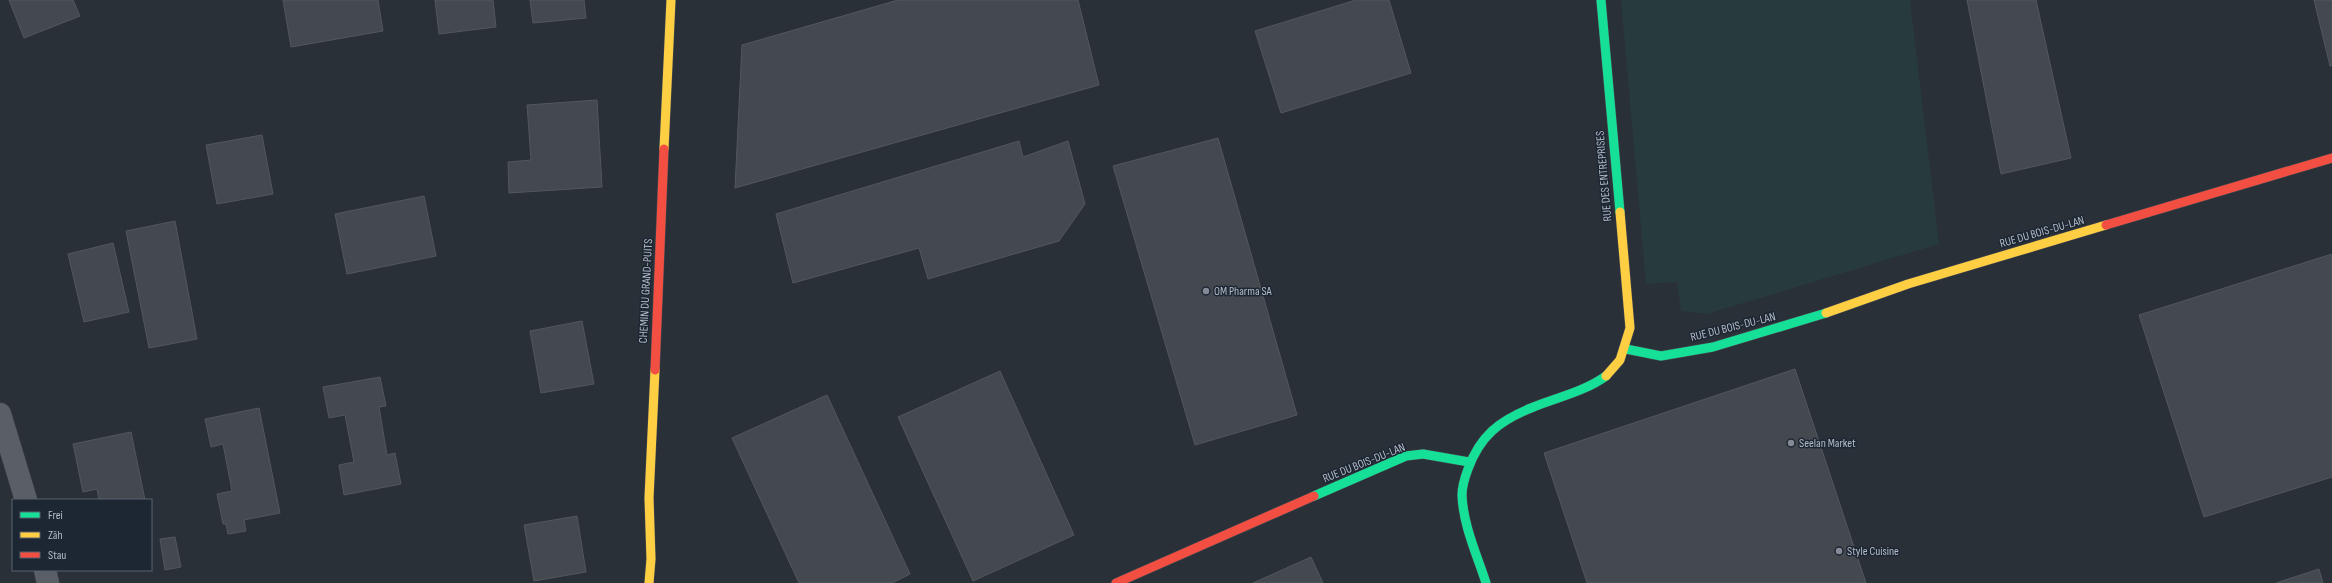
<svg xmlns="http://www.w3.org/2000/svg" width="2332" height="583" font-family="'Sofia Sans Condensed',sans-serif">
	<rect width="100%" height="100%" fill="#2a3038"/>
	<path fill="#273a3e" d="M1621 0H1910L1939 244 1707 314 1681 311 1677 282 1646 284Z"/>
	<path fill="#444950" stroke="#52575f" d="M9 0H73L80 16 24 38Z
		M283 0H378L383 31 291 47Z
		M435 0H493L496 27 439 34Z
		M530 0H584L586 18 533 23Z
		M898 0H1078L1099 85 735 188 742 45Z
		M1356 0H1389L1411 73 1281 113 1255 31Z
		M1967 0H2036L2071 158 2001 174Z
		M2314 0H2332V66H2330Z
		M597 100 602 187 509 193 508 162 531 160 527 105Z
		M262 135 273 194 217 204 206 145Z
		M1218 138 1297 415 1195 445 1113 166Z
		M1019 141 1023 157 1068 141 1085 204 1059 241 928 279 919 248 793 283 776 214Z
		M424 196 436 256 347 274 335 214Z
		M175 221 197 339 149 348 126 231Z
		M113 243 129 312 84 322 68 254Z
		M2332 254V477L2204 517 2139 315Z
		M582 321 594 384 541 393 530 331Z
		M1795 369 1866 583H1587L1544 453Z
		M1000 371 1074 535 973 581 898 417Z
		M380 377 386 406 379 407 387 455 395 453 401 484 344 495 339 465 354 462 345 415 329 418 323 387Z
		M827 395 910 574 892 583H799L732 438Z
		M259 408 280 513 244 520 246 531 228 534 226 524H223L217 494 232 491 223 444 211 447 205 419Z
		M131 432 145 500H99L97 489 83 492 73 444Z
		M577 516 586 572 534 581 524 525Z
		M175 537 181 567 165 570 160 539Z
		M1311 557 1323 583H1253Z
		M2319 569 2323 583H2276Z"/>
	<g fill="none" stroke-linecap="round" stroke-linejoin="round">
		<defs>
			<path id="street" d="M0 414 26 500
				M45 570 48 583"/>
			<path id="fast" d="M1601 0 1620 212
				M1626 349 1661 356 1713 347 1826 313
				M1314 496 1406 456 1423 454 1469 462
				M1486 583C1477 555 1463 525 1462 495 1462 486 1465 477 1468 469 1480 436 1499 421 1531 408 1555 398 1584 392 1606 376"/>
			<path id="slow" d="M664 149 671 0
				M1826 313 1908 284 2106 225
				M1606 376 1620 360 1630 328 1620 212
				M649 583 651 559 649 498 655 370"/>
			<path id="jam" d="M2106 225 2332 158
				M655 370 664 149
				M1116 583 1314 496"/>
		</defs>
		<use href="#street" stroke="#484c53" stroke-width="23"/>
		<use href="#fast" stroke="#484c53" stroke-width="10"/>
		<use href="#slow" stroke="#484c53" stroke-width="10"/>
		<use href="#jam" stroke="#484c53" stroke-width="10"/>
		<use href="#street" stroke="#5a5e66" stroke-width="22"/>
		<use href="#fast" stroke="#16e098" stroke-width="9"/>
		<use href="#slow" stroke="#ffcf43" stroke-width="9"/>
		<use href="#jam" stroke="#f24e42" stroke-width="9"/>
	</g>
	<g fill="#848b96" stroke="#1d2633" stroke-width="1.5">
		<circle cx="1206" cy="291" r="4"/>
		<circle cx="1791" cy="443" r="4"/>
		<circle cx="1839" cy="551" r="4"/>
	</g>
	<g text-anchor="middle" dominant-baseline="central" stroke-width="3" stroke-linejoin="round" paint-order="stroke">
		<g font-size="12" fill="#b4bcc9" stroke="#1d2633">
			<text transform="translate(1604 176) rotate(-95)">RUE DES ENTREPRISES</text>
			<text transform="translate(2042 232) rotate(-16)">RUE DU BOIS-DU-LAN</text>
			<text transform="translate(646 291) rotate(-87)">CHEMIN DU GRAND-PUITS</text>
			<text transform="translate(1733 327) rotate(-14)">RUE DU BOIS-DU-LAN</text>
			<text transform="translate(1364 463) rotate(-22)">RUE DU BOIS-DU-LAN</text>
		</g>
		<g font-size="12" fill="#b4bcc9" stroke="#1d2633" text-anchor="start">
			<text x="1214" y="291">OM Pharma SA</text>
			<text x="1799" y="443">Seelan Market</text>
			<text x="1847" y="551">Style Cuisine</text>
		</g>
	</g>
	<rect x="12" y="499" width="140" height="72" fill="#1d2633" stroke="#59626f"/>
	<rect x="20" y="512" width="20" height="6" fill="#16e098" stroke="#59626f"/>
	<text x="48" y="519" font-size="12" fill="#b4bcc9">Frei</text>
	<rect x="20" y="532" width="20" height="6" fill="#ffcf43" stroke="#59626f"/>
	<text x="48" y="539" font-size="12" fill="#b4bcc9">Zäh</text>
	<rect x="20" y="552" width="20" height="6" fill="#f24e42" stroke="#59626f"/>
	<text x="48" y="559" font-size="12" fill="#b4bcc9">Stau</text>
</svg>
